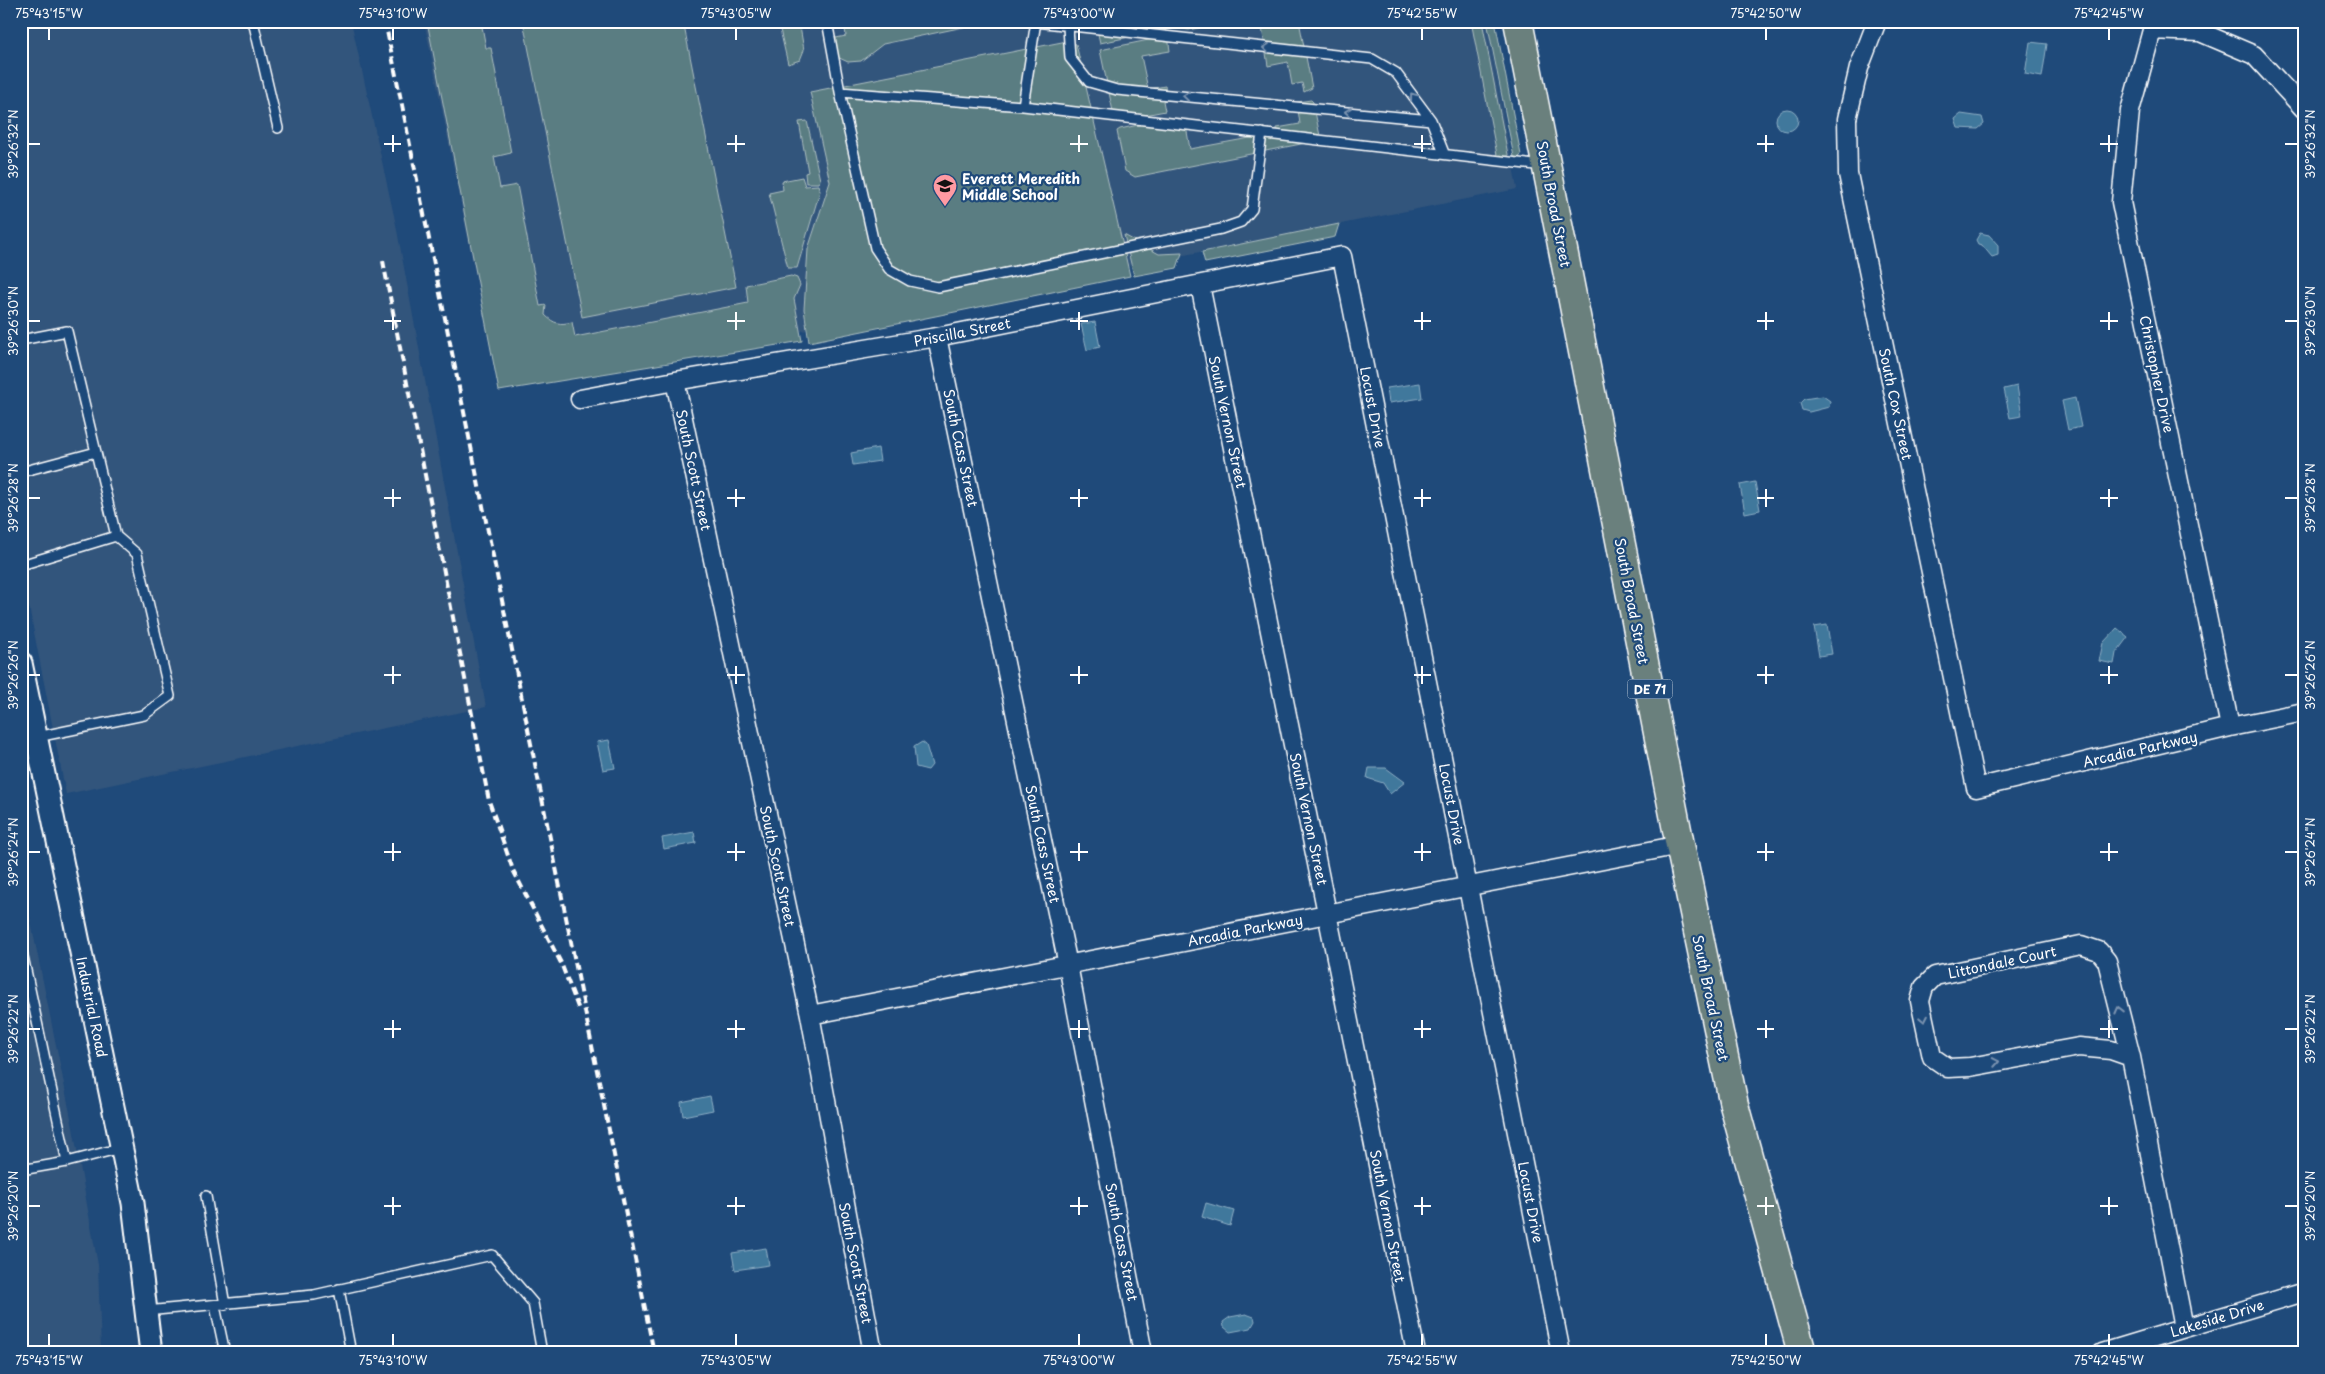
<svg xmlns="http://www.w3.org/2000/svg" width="2325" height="1374" font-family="'Playpen Sans',sans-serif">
	<rect width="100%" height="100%" fill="#1f4a7a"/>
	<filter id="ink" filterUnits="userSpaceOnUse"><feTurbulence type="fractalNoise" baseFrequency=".02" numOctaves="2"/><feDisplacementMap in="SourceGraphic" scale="10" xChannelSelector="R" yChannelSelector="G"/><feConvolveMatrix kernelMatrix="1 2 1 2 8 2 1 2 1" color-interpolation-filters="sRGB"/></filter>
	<g filter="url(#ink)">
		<path fill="#33557c" d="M21 21H351L396 225 486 707 66 794 21 566Z
			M424 21H1487L1517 189 499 391Z
			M21 874 73 1128 98 1265 101 1353H21Z"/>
		<path fill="#5a7d82" stroke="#acbec0" d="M427 21H481L486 48H491L511 153 494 157 500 188 517 185 540 306 546 305 545 315C554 324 560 325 572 322L575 337 748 303 746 285 791 276 797 278 800 285 794 299 802 341 499 391Z
			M523 21H683L736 287 582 317Z
			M778 21H799L804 50 800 60 788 64Z
			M844 21H992L883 44 861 61 848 62 835 56 831 39 846 36Z
			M1095 21H1211L1212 25 1189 30 1174 28 1100 43Z
			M1261 21H1299L1312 88 1304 92 1302 83 1292 85 1288 62 1268 66Z
			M1471 21H1482L1510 165 1498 160Z
			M1487 21H1495L1521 155 1515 162Z
			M1168 36 1170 51 1141 56 1148 89 1165 86 1168 99 1163 101 1165 111 1115 121 1100 50Z
			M1067 41 1076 44 1130 276 809 342 804 309 808 249 830 182 810 92Z
			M1311 100 1313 102 1320 136 1316 141 1135 177 1125 171 1117 131 1120 129 1166 119 1168 128 1186 126 1190 149 1277 133V128L1300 124 1297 102Z
			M807 121 820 180 818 183H806L805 173 808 172 799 122Z
			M802 177 805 186 818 185 820 191 797 268H788L769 193 783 190 782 181Z
			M1339 224 1335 237 1205 263 1202 252Z
			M1124 235 1159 254 1182 253 1177 268 1134 276Z"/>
		<path fill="#41789c" stroke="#8daec4" d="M2030 42 2047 44 2042 77 2025 74Z
			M1776 120a11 11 0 1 1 22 0a11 11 0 1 1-22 0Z
			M1961 114 1982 117 1984 124 1978 129 1958 128 1955 119Z
			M1980 233 1989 235 1998 245V255L1992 257 1982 245 1978 244 1976 240Z
			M1095 322 1100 347 1087 350 1081 324Z
			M1420 383 1422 398 1389 403 1387 388Z
			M2017 386 2022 416 2010 418 2004 389Z
			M1823 396 1830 401 1829 407 1809 412 1802 410 1800 403 1804 399Z
			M2075 398 2081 427 2068 430 2062 401Z
			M878 448 880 461 853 465 851 453Z
			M1755 482 1760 510 1745 513 1740 485Z
			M1827 625 1832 654 1819 656 1814 627Z
			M2117 628 2128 637 2116 653 2114 664 2099 661 2103 643Z
			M609 740 615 768 603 770 597 742Z
			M922 742 926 745 932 765 928 770 916 767 914 747Z
			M1369 768H1386L1405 782 1390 794 1383 783 1367 778Z
			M694 832 696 843 664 849 662 838Z
			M710 1096 713 1110 683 1116 681 1102Z
			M1206 1203 1234 1211 1230 1226 1202 1217Z
			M766 1248 769 1265 735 1270 732 1253Z
			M1246 1314 1254 1317 1255 1321 1251 1328 1230 1332 1224 1327 1223 1322 1230 1317Z"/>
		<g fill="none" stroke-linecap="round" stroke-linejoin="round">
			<defs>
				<path id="service" d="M253 21 278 128
					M827 21 840 92 1023 106
					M1036 21 1023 106 1544 166
					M1036 22 1372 59 1396 73 1431 120 1444 153
					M1068 27 1070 58 1089 82 1117 90 1431 120
					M840 92 875 248 889 269 910 281 938 287 1221 229 1241 222 1252 209 1262 133
					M21 340 67 331 116 536 137 554 170 696 144 715 37 737
					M21 472 96 452
					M21 565 116 536
					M21 947 67 1162
					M21 1170 67 1162 121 1148
					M206 1196 225 1305
					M339 1289 351 1353
					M215 1306 225 1353
					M146 1311 314 1295 492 1255 533 1303 542 1353"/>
				<path id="minor" d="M1877 21 1859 68 1847 119 1848 174 1976 788 2230 727 2304 712
					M2153 21 2152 30 2130 111 2121 202 2230 727
					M2152 30 2200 32 2254 55 2304 109
					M1200 285 1416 1353
					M937 337 1068 965 1143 1353
					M675 381 810 1015 873 1353
					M580 399 675 381 937 337 1342 256 1561 1353
					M810 1015 1680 845
					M2131 1057 2111 1050 2079 1047 1970 1067 1948 1068 1932 1057 1920 1001 1924 987 1935 976 2081 945 2099 951 2107 961 2131 1057 2184 1328
					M2102 1353 2304 1292"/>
				<path id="tertiary" d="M21 663 133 1203 151 1353"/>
				<path id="primary" d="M1518 21 1680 845 1734 1105 1802 1353"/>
			</defs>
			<use href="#service" stroke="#fff" stroke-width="12"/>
			<use href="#minor" stroke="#fff" stroke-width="21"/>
			<use href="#tertiary" stroke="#fff" stroke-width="25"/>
			<use href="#primary" stroke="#fff" stroke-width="31"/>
			<use href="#service" stroke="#1f4a7a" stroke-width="9"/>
			<use href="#minor" stroke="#1f4a7a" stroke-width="18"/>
			<use href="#tertiary" stroke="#1f4a7a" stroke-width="21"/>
			<use href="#primary" stroke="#6a807d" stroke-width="28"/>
			<path stroke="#fff" stroke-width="4" stroke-dasharray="8 4" stroke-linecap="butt" d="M385 21 654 1353
				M383 261 489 801 513 870 561 963 579 1010"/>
		</g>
		<defs><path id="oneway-chevron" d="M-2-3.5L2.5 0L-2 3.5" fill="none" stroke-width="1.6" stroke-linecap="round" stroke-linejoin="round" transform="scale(1.25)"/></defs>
		<g stroke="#7992af">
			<use href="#oneway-chevron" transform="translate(1266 48) rotate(-174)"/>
			<use href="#oneway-chevron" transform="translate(1186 96) rotate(-174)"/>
			<use href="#oneway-chevron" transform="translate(1413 96) rotate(-127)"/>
			<use href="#oneway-chevron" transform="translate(1348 112) rotate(-174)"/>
			<use href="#oneway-chevron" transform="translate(2119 1010) rotate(-104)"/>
			<use href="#oneway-chevron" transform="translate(1924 1019) rotate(79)"/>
			<use href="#oneway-chevron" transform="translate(1996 1062) rotate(-10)"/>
		</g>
	</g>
	<path fill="none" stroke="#fff" stroke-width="2" d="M49 28V40M393 28V40M736 28V40M1079 28V40M1422 28V40M1766 28V40M2109 28V40M393 135V152M736 135V152M1079 135V152M1422 135V152M1766 135V152M2109 135V152M28 144H40M384 144H401M727 144H745M1070 144H1088M1414 144H1431M1757 144H1774M2100 144H2118M2285 144H2298M393 312V330M736 312V330M1079 312V330M1422 312V330M1766 312V330M2109 312V330M28 321H40M384 321H401M727 321H745M1070 321H1088M1414 321H1431M1757 321H1774M2100 321H2118M2285 321H2298M393 489V507M736 489V507M1079 489V507M1422 489V507M1766 489V507M2109 489V507M28 498H40M384 498H401M727 498H745M1070 498H1088M1414 498H1431M1757 498H1774M2100 498H2118M2285 498H2298M393 666V684M736 666V684M1079 666V684M1422 666V684M1766 666V684M2109 666V684M28 675H40M384 675H401M727 675H745M1070 675H1088M1414 675H1431M1757 675H1774M2100 675H2118M2285 675H2298M393 843V861M736 843V861M1079 843V861M1422 843V861M1766 843V861M2109 843V861M28 852H40M384 852H401M727 852H745M1070 852H1088M1414 852H1431M1757 852H1774M2100 852H2118M2285 852H2298M393 1020V1038M736 1020V1038M1079 1020V1038M1422 1020V1038M1766 1020V1038M2109 1020V1038M28 1029H40M384 1029H401M727 1029H745M1070 1029H1088M1414 1029H1431M1757 1029H1774M2100 1029H2118M2285 1029H2298M393 1197V1215M736 1197V1215M1079 1197V1215M1422 1197V1215M1766 1197V1215M2109 1197V1215M28 1206H40M384 1206H401M727 1206H745M1070 1206H1088M1414 1206H1431M1757 1206H1774M2100 1206H2118M2285 1206H2298M49 1334V1346M393 1334V1346M736 1334V1346M1079 1334V1346M1422 1334V1346M1766 1334V1346M2109 1334V1346"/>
	<defs>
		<symbol id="school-pin" viewBox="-11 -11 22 30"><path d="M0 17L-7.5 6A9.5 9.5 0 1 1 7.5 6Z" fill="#ff9aa2" stroke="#1f4a7a"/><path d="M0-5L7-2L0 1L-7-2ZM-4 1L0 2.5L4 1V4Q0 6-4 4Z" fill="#111"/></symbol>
	</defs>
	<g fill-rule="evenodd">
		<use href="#school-pin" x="931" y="172" width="28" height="38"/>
	</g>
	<g text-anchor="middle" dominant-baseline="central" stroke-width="4.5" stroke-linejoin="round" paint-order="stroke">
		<rect fill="#1f4a7a" stroke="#bcc9d7" stroke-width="1" x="1627.5" y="679.5" width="45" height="19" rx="4"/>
		<g font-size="12" font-weight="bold" fill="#fff">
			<text x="1650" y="689">DE 71</text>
		</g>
		<g font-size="14" font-weight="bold" fill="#fff" stroke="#1f4a7a" text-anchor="start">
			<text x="962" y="178">Everett Meredith<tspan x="962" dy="16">Middle School</tspan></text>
		</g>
		<g font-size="14" fill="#fff" stroke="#1f4a7a">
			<text transform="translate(1554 204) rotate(79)">South Broad Street</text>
			<text transform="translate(962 332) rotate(-11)">Priscilla Street</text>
			<text transform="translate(2157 374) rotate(78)">Christopher Drive</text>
			<text transform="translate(1896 404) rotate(78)">South Cox Street</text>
			<text transform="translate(1373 407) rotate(79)">Locust Drive</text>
			<text transform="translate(1228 422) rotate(78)">South Vernon Street</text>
			<text transform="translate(961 448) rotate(78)">South Cass Street</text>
			<text transform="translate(694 470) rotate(78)">South Scott Street</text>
			<text transform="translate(1632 601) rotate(79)">South Broad Street</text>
			<text transform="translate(2140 749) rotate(-13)">Arcadia Parkway</text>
			<text transform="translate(1452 804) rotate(79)">Locust Drive</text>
			<text transform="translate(1309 819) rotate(78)">South Vernon Street</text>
			<text transform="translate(1043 844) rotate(78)">South Cass Street</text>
			<text transform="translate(778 866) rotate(78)">South Scott Street</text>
			<text transform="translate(1245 930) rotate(-11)">Arcadia Parkway</text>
			<text transform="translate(2002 962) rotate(-12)">Littondale Court</text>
			<text transform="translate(1711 998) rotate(78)">South Broad Street</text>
			<text transform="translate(92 1007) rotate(78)">Industrial Road</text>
			<text transform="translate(1531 1202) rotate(79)">Locust Drive</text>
			<text transform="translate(1388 1216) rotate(79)">South Vernon Street</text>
			<text transform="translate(1122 1242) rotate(79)">South Cass Street</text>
			<text transform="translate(856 1263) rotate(79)">South Scott Street</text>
			<text transform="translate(2217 1318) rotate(-17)">Lakeside Drive</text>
		</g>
	</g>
	<rect width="2325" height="1374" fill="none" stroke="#1f4a7a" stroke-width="55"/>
	<rect x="28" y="28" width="2270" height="1318" fill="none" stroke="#fff" stroke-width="2"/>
	<g font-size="12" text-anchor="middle" fill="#fff">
		<text x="49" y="18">75°43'15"W</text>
		<text x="393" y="18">75°43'10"W</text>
		<text x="736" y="18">75°43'05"W</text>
		<text x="1079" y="18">75°43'00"W</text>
		<text x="1422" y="18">75°42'55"W</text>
		<text x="1766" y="18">75°42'50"W</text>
		<text x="2109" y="18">75°42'45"W</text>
		<text transform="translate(14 144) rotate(-90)" y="4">39°26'32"N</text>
		<text transform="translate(2311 144) rotate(-90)" y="4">39°26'32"N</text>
		<text transform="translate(14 321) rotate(-90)" y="4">39°26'30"N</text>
		<text transform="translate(2311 321) rotate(-90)" y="4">39°26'30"N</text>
		<text transform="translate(14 498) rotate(-90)" y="4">39°26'28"N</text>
		<text transform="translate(2311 498) rotate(-90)" y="4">39°26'28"N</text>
		<text transform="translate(14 675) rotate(-90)" y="4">39°26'26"N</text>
		<text transform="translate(2311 675) rotate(-90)" y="4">39°26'26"N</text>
		<text transform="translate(14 852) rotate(-90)" y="4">39°26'24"N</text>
		<text transform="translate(2311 852) rotate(-90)" y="4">39°26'24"N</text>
		<text transform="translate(14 1029) rotate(-90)" y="4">39°26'22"N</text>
		<text transform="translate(2311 1029) rotate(-90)" y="4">39°26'22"N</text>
		<text transform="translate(14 1206) rotate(-90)" y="4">39°26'20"N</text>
		<text transform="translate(2311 1206) rotate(-90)" y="4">39°26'20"N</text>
		<text x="49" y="1365">75°43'15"W</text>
		<text x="393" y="1365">75°43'10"W</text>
		<text x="736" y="1365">75°43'05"W</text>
		<text x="1079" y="1365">75°43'00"W</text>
		<text x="1422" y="1365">75°42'55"W</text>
		<text x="1766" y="1365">75°42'50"W</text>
		<text x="2109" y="1365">75°42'45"W</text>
	</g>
</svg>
